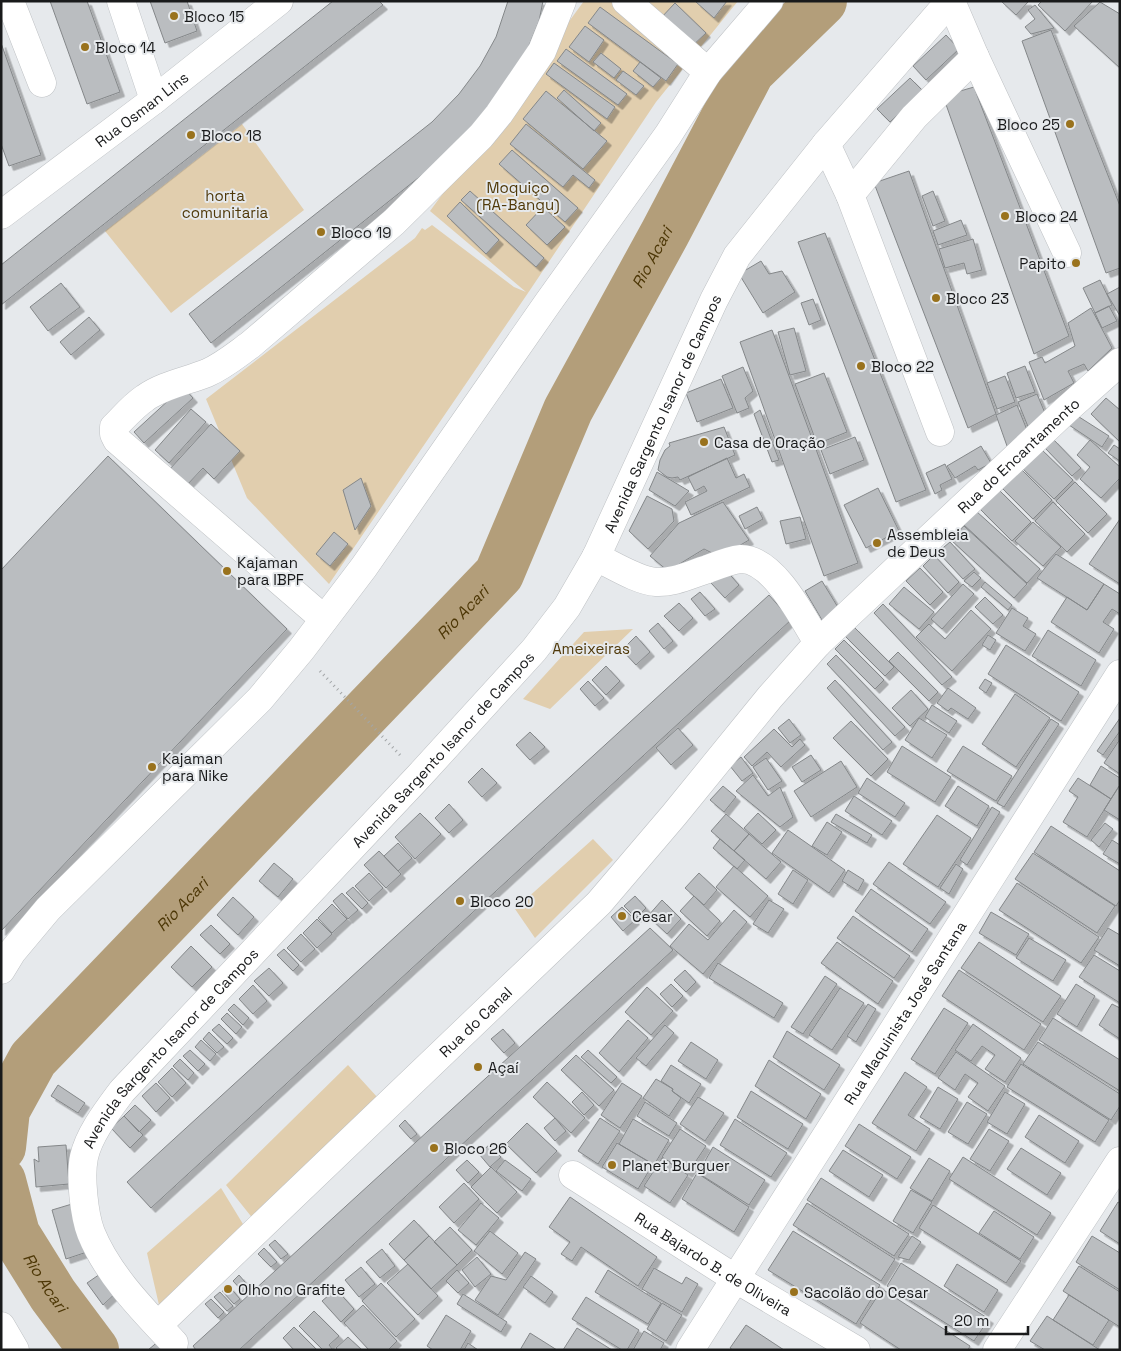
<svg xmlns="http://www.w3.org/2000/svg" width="1121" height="1351" font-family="'Space Grotesk',sans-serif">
	<defs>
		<filter id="shadow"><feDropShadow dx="4.5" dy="4.5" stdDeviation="0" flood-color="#0004"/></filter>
	</defs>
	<rect width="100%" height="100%" fill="#e6e9ec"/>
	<path fill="#e1ceae" d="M584 1H738L656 102 528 293 329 584 247 498 206 399 415 238 422 228 425 230 432 225 514 287 526 292 430 211Z
		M242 124 304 210 171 313 105 231Z
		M633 629 550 709 523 699 584 632Z
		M593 839 613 860 535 938 515 909Z
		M348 1065 378 1098 254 1220 226 1185Z
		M221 1188 246 1229 166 1308 159 1305 147 1253Z"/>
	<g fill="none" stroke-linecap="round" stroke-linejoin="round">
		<g stroke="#b39e7a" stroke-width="50">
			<path id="s1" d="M1 1147 5 1110 33 1059 499 574 568 410 665 233 750 71 822 1"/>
			<path id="s2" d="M1 1181 15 1234 53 1295 94 1350"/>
		</g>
	</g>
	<path fill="#babdc0" stroke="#848789" filter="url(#shadow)" d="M50 1H87L120 92 87 104Z
		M150 1H187L197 31 165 43Z
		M333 1H379L383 5 1 305V265Z
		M508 1H543L539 21 521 65 501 97 452 151 211 343 189 314 432 122 459 94 480 66 496 37Z
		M697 1H727L714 18 696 2Z
		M1001 1H1027L1028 2 1016 15Z
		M1042 1H1093L1065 31 1038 5Z
		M1100 2 1120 14V68L1074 26Z
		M675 3 706 33 689 49 659 20Z
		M1035 5 1054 28 1031 34 1025 27 1035 19 1028 10Z
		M600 7 678 64 666 81 588 23Z
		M585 26 604 40 589 62 569 47Z
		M1051 30 1120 206V268L1106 273 1022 41Z
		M946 35 959 49 926 80 913 66Z
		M1 43 41 155 9 166 1 144Z
		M566 49 627 94 618 105 557 61Z
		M601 53 621 69 614 78 593 62Z
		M640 62 661 78 653 87 633 71Z
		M554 63 615 107 607 119 546 74Z
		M623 71 644 86 636 95 616 80Z
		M910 78 923 91 890 122 877 109Z
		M974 87 1069 336 1034 354 943 96Z
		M564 90 601 123 594 131 557 98Z
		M546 91 607 141 583 169 523 119Z
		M526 124 595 180 589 188 573 175 563 187 510 144Z
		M512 150 578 208 565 222 499 164Z
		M909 171 996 414 968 428 874 183Z
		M470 191 544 258 536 267 461 200Z
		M933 191 945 221 933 226 922 196Z
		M460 202 499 240 486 254 447 216Z
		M543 207 565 227 547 245 526 225Z
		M961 220 967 235 938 245 933 231Z
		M825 233 926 490 896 502 798 242Z
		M973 239 982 270 967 274 964 263 945 268 939 249Z
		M761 261 769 274 782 271 795 292 763 313 739 274Z
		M1100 280 1112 305 1095 313 1083 288Z
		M61 283 80 307 48 331 30 307Z
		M1120 287V316L1107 294Z
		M813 299 821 320 809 325 801 303Z
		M1109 306 1117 321 1102 328 1095 313Z
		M1091 308 1112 348 1088 371 1084 364 1068 371 1074 383 1044 400 1029 362 1042 357 1045 363 1075 346 1068 323Z
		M89 317 100 330 71 355 60 342Z
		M794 328 806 371 790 375 778 332Z
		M772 330 858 563 824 576 740 342Z
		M1025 366 1035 392 1016 398 1007 373Z
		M743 367 753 391 745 398 749 408 737 413 722 376Z
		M824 373 847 432 817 444 795 384Z
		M1005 376 1015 402 997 409 987 383Z
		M721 379 733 408 697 422 686 393Z
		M183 387 193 398 144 443 134 432Z
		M1037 394 1045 413 1029 429 1018 402Z
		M1106 398 1120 410V442L1091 414Z
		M1017 405 1027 430 1007 446 996 415Z
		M191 409 206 422 169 463 155 450Z
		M760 410 779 460 772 462 754 414Z
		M1076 415 1109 436 1102 447 1069 425Z
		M211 424 240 451 214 479 203 468 186 486 169 470Z
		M724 427 735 455 680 480 678 477 672 478 667 477 658 470 660 460 665 450 670 446 669 443Z
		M855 437 864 460 830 474 821 450Z
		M1053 439 1081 468 1072 476 1045 448Z
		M1090 440 1120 467V478L1101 498 1080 479 1090 467 1077 455Z
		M1114 445 1120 449V461L1108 453Z
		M981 446 991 463 978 470 975 466 955 478 947 466Z
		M1041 449 1073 480 1054 499 1022 468Z
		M108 456 287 629 1 931V570Z
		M727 458 736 478 744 474 750 487 691 515 685 502 707 491 704 486 695 491 688 477Z
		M945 464 952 479 940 485 942 490 935 494 926 473Z
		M1020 468 1052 500 1033 519 1001 487Z
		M657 472 689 491 675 506 649 490Z
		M361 478 371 506 355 530 343 490Z
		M1075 482 1107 514 1088 533 1056 501Z
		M878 488 899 531 866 548 844 505Z
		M999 490 1031 522 1012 541 980 509Z
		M647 496 672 509 674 521 648 549 629 531Z
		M723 502 749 540 720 557 704 549 668 571 650 556 679 523Z
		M1053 502 1085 534 1067 552 1035 521Z
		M757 507 763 519 745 529 739 516Z
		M976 511 1040 569 1027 583 964 525Z
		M800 517 806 539 786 544 780 521Z
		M1120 519V584L1089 564Z
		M1033 522 1061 547 1043 566 1015 541Z
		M964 526 1027 584 1014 598 951 540Z
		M334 532 348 544 330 566 316 554Z
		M950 542 975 569 963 579 938 552Z
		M1056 554 1104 584 1087 610 1037 578Z
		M934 555 959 582 948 593 923 566Z
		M920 568 943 592 930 605 906 581Z
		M725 569 739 585 725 598 711 583Z
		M974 572 981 578 972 587 964 581Z
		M822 581 839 609 822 620 805 591Z
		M985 582 1012 605 1008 610 981 587Z
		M963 584 974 594 942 629 931 619Z
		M1104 584 1120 594V614L1112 609 1103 622 1114 629 1099 653 1051 622 1067 597 1087 610Z
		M904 587 934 612 919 629 889 604Z
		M700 592 715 609 705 616 691 599Z
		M769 595 791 620 151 1208 127 1182Z
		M985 597 1003 615 993 624 975 607Z
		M679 603 693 618 679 631 664 616Z
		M883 604 952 677 942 685 874 613Z
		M1012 608 1028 618 1023 626 1036 634 1025 651 996 633Z
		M971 610 991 629 952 671 916 637 929 624 945 639Z
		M658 623 673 641 664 649 649 631Z
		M854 627 894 667 885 676 845 636Z
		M1048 630 1096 660 1081 686 1032 656Z
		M988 635 996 640 990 650 982 645Z
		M636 636 650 652 636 665 622 650Z
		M844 640 884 680 875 689 835 649Z
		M1006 645 1079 692 1061 721 988 674Z
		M898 652 938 692 929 701 889 661Z
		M836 655 905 727 895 736 827 664Z
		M606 666 620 681 606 695 592 680Z
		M985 679 992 683 986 693 979 688Z
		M835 680 892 742 883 750 827 688Z
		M588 681 604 698 595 706 580 689Z
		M948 688 976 708 968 719 951 708 948 711 937 703Z
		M911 690 928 709 910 726 892 708Z
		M1015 694 1050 718 1016 767 982 744Z
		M932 705 957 721 949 733 925 717Z
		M919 718 947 735 932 758 905 740Z
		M1120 718V731L1103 755 1097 751Z
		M789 719 801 735 790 743 778 728Z
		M1051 719 1059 724 1004 807 997 803Z
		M851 721 888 759 871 776 833 738Z
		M678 728 693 745 671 765 656 748Z
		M774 729 792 747 800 739 805 745 781 767 767 752 752 766 744 757Z
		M530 732 545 747 530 760 516 745Z
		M1120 739V774L1104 763Z
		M902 746 951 777 935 802 887 772Z
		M963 746 1012 776 996 801 947 771Z
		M811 755 821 770 802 782 792 767Z
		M741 757 753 773 742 781 730 766Z
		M766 758 782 781 768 790 753 767Z
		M841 761 857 787 811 817 794 791Z
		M1101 766 1120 778V785L1111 799 1090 785Z
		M482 768 497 783 482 797 468 782Z
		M753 775 768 796 780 787 793 817 780 827 736 791Z
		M867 778 905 803 895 817 858 793Z
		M1078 778 1111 799 1087 837 1063 822 1078 797 1069 791Z
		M723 786 736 797 724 812 710 800Z
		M958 786 989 806 977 826 945 806Z
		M1119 786H1120V820L1104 810Z
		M854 796 892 821 882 835 845 811Z
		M449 804 463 820 449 833 435 818Z
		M992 807 1000 812 967 865 960 860Z
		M420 813 441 834 415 859 395 837Z
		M758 813 776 830 762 844 744 828Z
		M726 814 749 834 734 851 711 831Z
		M836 814 872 835 867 843 831 822Z
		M937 815 971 838 938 887 903 864Z
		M827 822 842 832 827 855 812 846Z
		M1105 823 1113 829 1099 847 1091 840Z
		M1051 826 1120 871V900L1116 906 1034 852Z
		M788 830 845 870 829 893 772 853Z
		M749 834 781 862 766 879 734 851Z
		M720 839 745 860 737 869 713 848Z
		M1112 840 1120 845V864L1103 854Z
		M398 843 412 858 398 871 384 856Z
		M379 851 401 874 386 888 364 865Z
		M1033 853 1115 906 1097 933 1015 879Z
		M889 862 946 902 930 924 873 884Z
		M274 863 293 879 278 897 259 881Z
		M956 864 963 869 949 894 940 888Z
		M734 866 768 896 750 917 716 887Z
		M793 870 808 880 793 904 778 894Z
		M848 870 864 880 858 891 842 881Z
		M369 873 383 888 369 901 355 886Z
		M699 873 717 890 704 905 685 888Z
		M1017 883 1099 937 1081 963 999 910Z
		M353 887 368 903 362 909 346 893Z
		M871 889 928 929 912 952 855 911Z
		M342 893 358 910 348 919 333 901Z
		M635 896 646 908 636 918 624 906Z
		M694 896 720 921 707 936 680 911Z
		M233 897 254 917 238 935 217 915Z
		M662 900 681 919 667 934 648 916Z
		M769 900 784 909 768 933 753 924Z
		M332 904 347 919 332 933 318 918Z
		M622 907 635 920 623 931 611 917Z
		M734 910 747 922 703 974 670 946 689 924 708 940Z
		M991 912 1029 934 1016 955 979 933Z
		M853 916 910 956 894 978 837 938Z
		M317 919 332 934 317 948 303 933Z
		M211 925 230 944 220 954 200 935Z
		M650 928 673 950 239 1350H196L193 1346Z
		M1108 928 1120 935V966L1094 950Z
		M301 934 315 949 301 962 287 948Z
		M1029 938 1066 960 1053 981 1016 958Z
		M837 942 893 981 878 1004 821 963Z
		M979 942 1061 996 1043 1022 961 968Z
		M191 946 212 967 192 987 171 967Z
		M284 949 299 965 293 971 277 955Z
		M1094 955 1120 971V1003L1079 977Z
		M718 963 783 1003 774 1018 709 978Z
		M269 968 283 983 269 996 254 981Z
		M685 970 696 982 686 992 674 980Z
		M959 970 1041 1024 1024 1050 942 996Z
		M825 976 837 984 803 1034 791 1027Z
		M671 984 683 996 672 1007 660 994Z
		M1076 984 1095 996 1077 1027 1057 1014Z
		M253 985 267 1001 253 1014 239 999Z
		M647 987 673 1011 651 1035 625 1012Z
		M840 988 864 1003 832 1050 809 1035Z
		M234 1004 249 1018 243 1025 228 1010Z
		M868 1004 876 1009 856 1042 847 1036Z
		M1112 1004 1120 1008V1039L1099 1025Z
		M944 1008 968 1023 935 1074 911 1059Z
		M227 1013 242 1027 236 1034 221 1019Z
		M1053 1018 1120 1060V1091L1039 1040Z
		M628 1020 648 1038 619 1072 599 1053Z
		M219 1024 233 1038 227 1044 212 1030Z
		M973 1024 1021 1058 1005 1082 985 1069 995 1055 982 1046 971 1061 955 1050Z
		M665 1025 674 1033 646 1066 636 1058Z
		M503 1029 515 1043 504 1053 491 1039Z
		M787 1031 840 1065 824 1090 773 1057Z
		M209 1032 224 1047 217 1053 203 1039Z
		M201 1040 216 1054 210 1061 195 1047Z
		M691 1042 718 1060 706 1079 678 1061Z
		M1038 1042 1120 1094V1106L1111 1120 1023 1064Z
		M190 1050 205 1064 198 1071 183 1056Z
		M588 1050 617 1077 611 1083 581 1057Z
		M956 1052 1005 1086 988 1111 968 1097 978 1083 965 1074 955 1090 938 1078Z
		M576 1055 614 1090 599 1106 561 1070Z
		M180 1059 194 1073 188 1080 173 1066Z
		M769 1060 821 1094 806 1119 755 1086Z
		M1021 1064 1109 1120 1095 1142 1007 1087Z
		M671 1065 701 1084 689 1103 672 1091 673 1089 661 1081Z
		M172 1068 186 1083 172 1097 158 1082Z
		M905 1072 927 1087 908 1115 930 1129 916 1151 872 1123Z
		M656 1079 673 1089 672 1091 681 1098 669 1116 643 1098Z
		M547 1082 585 1118 571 1133 533 1097Z
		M156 1083 170 1098 156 1112 142 1096Z
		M622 1083 642 1096 620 1128 601 1115Z
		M58 1085 85 1103 78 1113 51 1096Z
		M938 1087 958 1099 940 1129 920 1117Z
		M751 1091 803 1124 788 1149 737 1117Z
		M582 1092 594 1105 584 1115 572 1102Z
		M1005 1092 1025 1104 1007 1134 987 1122Z
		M698 1097 724 1113 705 1141 680 1124Z
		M645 1102 677 1123 669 1136 637 1116Z
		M967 1102 987 1114 968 1144 948 1132Z
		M135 1105 151 1120 139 1132 124 1116Z
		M1039 1115 1079 1141 1065 1163 1025 1137Z
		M124 1116 143 1135 130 1148 111 1128Z
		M555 1118 566 1131 555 1141 544 1128Z
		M600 1118 620 1131 598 1164 578 1151Z
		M633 1119 669 1140 654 1165 619 1144Z
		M735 1119 787 1153 771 1177 720 1145Z
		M405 1120 417 1134 411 1139 399 1126Z
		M527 1123 557 1151 536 1173 506 1144Z
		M859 1124 911 1157 897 1179 845 1146Z
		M680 1129 706 1146 688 1173 662 1157Z
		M989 1129 1009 1141 990 1171 970 1159Z
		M617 1143 653 1164 638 1189 602 1167Z
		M66 1145 69 1184 36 1187 34 1159 39 1162 38 1147Z
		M489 1145 501 1157 490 1167 479 1154Z
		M713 1147 765 1180 749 1205 698 1173Z
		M1021 1148 1061 1173 1047 1195 1007 1169Z
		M843 1150 883 1175 869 1197 829 1171Z
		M963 1157 1051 1213 1037 1235 949 1179Z
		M662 1158 688 1175 670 1203 644 1186Z
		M929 1158 950 1171 932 1201 910 1188Z
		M467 1160 479 1172 468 1183 456 1170Z
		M505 1160 531 1179 522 1191 496 1171Z
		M491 1167 517 1192 497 1213 471 1187Z
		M697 1173 749 1207 734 1232 682 1199Z
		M821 1178 909 1234 894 1256 807 1200Z
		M464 1183 479 1199 454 1223 439 1207Z
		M911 1190 932 1202 913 1233 893 1221Z
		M570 1197 657 1257 638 1286 581 1247 572 1261 561 1254 570 1242 549 1227Z
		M1118 1202 1120 1203V1244L1100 1231Z
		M481 1203 499 1218 476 1245 458 1230Z
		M807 1203 895 1259 881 1281 793 1225Z
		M72 1204 87 1252 66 1259 52 1210Z
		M933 1205 1021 1261 1006 1283 919 1228Z
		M994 1211 1034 1237 1020 1259 979 1233Z
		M414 1220 429 1236 404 1260 389 1244Z
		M450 1227 472 1250 457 1265 434 1242Z
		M490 1231 518 1253 502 1274 474 1251Z
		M793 1231 880 1285 856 1324 768 1270Z
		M429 1236 457 1265 431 1289 404 1260Z
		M912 1236 921 1242 909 1260 898 1257Z
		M1092 1236 1120 1253V1290L1076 1262Z
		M275 1240 288 1254 281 1259 269 1245Z
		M264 1248 277 1262 271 1267 258 1254Z
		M382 1249 395 1266 380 1278 366 1262Z
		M525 1252 536 1259 498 1315 475 1300 491 1276 506 1280Z
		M477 1257 491 1274 475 1287 462 1270Z
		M901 1263 989 1319 974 1341 887 1286Z
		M408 1264 438 1296 418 1315 387 1283Z
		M957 1264 998 1290 984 1312 944 1286Z
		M1079 1266 1120 1292V1327L1063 1291Z
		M361 1267 375 1284 359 1297 345 1280Z
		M654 1268 682 1284 686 1277 698 1284 682 1312 642 1289Z
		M457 1270 469 1283 458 1293 446 1281Z
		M608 1270 661 1303 648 1324 595 1292Z
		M103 1272 119 1290 103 1305 87 1283Z
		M239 1275 251 1289 245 1294 233 1281Z
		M531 1276 553 1292 545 1303 523 1287Z
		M381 1283 415 1319 396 1337 362 1301Z
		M228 1285 240 1299 234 1304 222 1291Z
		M336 1289 354 1309 341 1322 322 1301Z
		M882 1289 970 1346 968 1350H901L860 1323Z
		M220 1292 233 1306 227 1311 214 1297Z
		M463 1294 507 1322 501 1332 457 1304Z
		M1069 1295 1109 1320 1093 1345 1053 1320Z
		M586 1297 639 1330 627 1350H622L572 1319Z
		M211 1299 224 1312 218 1318 205 1304Z
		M662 1303 682 1315 666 1341 647 1329Z
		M363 1305 397 1341 388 1350H369L344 1323Z
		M314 1311 339 1336 329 1345 333 1350H323L299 1326Z
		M446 1315 471 1331 460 1350H433L427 1346Z
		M1047 1316 1100 1350H1045L1030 1341Z
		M746 1325 784 1350H733L730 1348Z
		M294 1327 317 1350H294L283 1338Z
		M577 1328 612 1350H563Z
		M644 1331 664 1343 660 1350H633Z
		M530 1333 557 1350H520Z
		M348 1337 362 1350H338L336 1348Z
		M160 1340 167 1350H148Z
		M468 1343 478 1350H464Z"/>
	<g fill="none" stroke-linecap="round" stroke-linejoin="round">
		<defs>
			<g id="street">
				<path d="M10 1 42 83"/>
				<path d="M121 1 154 100"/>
				<path d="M626 1 708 72"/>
				<path d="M975 57 1067 253"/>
				<path d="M826 144 850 195 940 432"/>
				<path d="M850 195 914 117 975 57 951 1"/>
				<path id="s3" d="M1 215 154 100 279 1"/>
				<path d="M596 557C613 565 638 581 656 582 674 583 691 574 708 569 718 565 730 560 741 559 774 559 803 618 818 643"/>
				<path d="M324 619 117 440 114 434V427C124 417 133 406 145 398 163 385 187 381 207 373 223 366 236 355 250 345L394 222 481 136 499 114 542 51 562 1"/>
				<path id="s4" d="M573 1175 736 1279 856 1350"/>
				<path id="s5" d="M158 1325 599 903 674 815 770 697 818 643 1066 410 1120 362"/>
				<path id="s6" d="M174 1343C143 1310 108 1275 91 1233 84 1215 80 1176 84 1157 89 1134 108 1110 122 1091L420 775 534 650 567 607 596 557 714 300 737 256 826 144 950 1"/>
				<path id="s7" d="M690 1350 1120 674"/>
				<path d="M997 1350 1120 1161"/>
			</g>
			<path id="secondary" d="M1 970 12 952 48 909 260 699 301 650 364 567 547 304 668 135 708 72 769 1
				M1 1326 15 1350"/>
		</defs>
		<use href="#street" stroke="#bec1c4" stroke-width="29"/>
		<use href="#secondary" stroke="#bec1c4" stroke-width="29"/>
		<path stroke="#a3a6a8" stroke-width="3" stroke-dasharray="1 4" stroke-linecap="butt" d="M320 671 400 755"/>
		<use href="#street" stroke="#fff" stroke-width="28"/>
		<use href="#secondary" stroke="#fff" stroke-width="28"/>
	</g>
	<g fill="#99721d" stroke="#e6e9ec" stroke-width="2">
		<circle cx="174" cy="16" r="5"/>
		<circle cx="85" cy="47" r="5"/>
		<circle cx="1070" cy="124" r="5"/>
		<circle cx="191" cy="135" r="5"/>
		<circle cx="1005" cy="216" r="5"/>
		<circle cx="321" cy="232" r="5"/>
		<circle cx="1076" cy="263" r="5"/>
		<circle cx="936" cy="298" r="5"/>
		<circle cx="861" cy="366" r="5"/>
		<circle cx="704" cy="442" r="5"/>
		<circle cx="877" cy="543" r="5"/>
		<circle cx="227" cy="571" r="5"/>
		<circle cx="152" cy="767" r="5"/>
		<circle cx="460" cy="901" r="5"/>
		<circle cx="622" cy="916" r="5"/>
		<circle cx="478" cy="1067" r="5"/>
		<circle cx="434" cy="1148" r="5"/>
		<circle cx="612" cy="1165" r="5"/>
		<circle cx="228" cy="1289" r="5"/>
		<circle cx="794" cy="1292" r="5"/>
	</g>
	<g text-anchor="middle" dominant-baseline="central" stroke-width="4" stroke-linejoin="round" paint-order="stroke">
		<g font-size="15" fill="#191a1b" stroke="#e6e9ec" text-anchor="start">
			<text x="184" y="16">Bloco 15</text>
			<text x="95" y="47">Bloco 14</text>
			<text x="1060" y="124" text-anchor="end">Bloco 25</text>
			<text x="201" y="135">Bloco 18</text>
			<text x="1015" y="216">Bloco 24</text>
			<text x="331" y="232">Bloco 19</text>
			<text x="1066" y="263" text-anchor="end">Papito</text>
			<text x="946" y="298">Bloco 23</text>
			<text x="871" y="366">Bloco 22</text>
			<text x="714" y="442">Casa de Oração</text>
			<text x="887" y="534">Assembleia<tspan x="887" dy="17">de Deus</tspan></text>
			<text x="237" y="562">Kajaman<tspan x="237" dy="17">para IBPF</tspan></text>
			<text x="162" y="758">Kajaman<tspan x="162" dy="17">para Nike</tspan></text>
			<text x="470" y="901">Bloco 20</text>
			<text x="632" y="916">Cesar</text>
			<text x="488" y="1067">Açaí</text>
			<text x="444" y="1148">Bloco 26</text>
			<text x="622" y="1165">Planet Burguer</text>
			<text x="238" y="1289">Olho no Grafite</text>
			<text x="804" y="1292">Sacolão do Cesar</text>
		</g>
		<g font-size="15" fill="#191a1b" stroke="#e6e9ec">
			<text stroke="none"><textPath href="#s3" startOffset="176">Rua Osman Lins</textPath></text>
			<text stroke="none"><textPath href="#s6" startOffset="1166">Avenida Sargento Isanor de Campos</textPath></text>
			<text stroke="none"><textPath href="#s5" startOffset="1225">Rua do Encantamento</textPath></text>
			<text stroke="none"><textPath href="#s6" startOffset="761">Avenida Sargento Isanor de Campos</textPath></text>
			<text stroke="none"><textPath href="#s7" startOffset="400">Rua Maquinista José Santana</textPath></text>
			<text stroke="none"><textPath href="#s5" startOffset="439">Rua do Canal</textPath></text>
			<text stroke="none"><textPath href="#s6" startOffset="356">Avenida Sargento Isanor de Campos</textPath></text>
			<text stroke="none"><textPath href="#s4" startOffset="166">Rua Bajardo B. de Oliveira</textPath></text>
		</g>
		<g font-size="15" fill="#503909" stroke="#e6e9ec">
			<text x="518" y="187">Moquiço<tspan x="518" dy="17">(RA-Bangu)</tspan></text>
			<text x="225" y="195">horta<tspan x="225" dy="17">comunitaria</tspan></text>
			<text x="591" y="648">Ameixeiras</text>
		</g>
		<g font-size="16" font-style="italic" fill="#4d3706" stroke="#e6e9ec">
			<text stroke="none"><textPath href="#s1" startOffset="1120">Rio Acari</textPath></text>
			<text stroke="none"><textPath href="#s1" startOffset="715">Rio Acari</textPath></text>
			<text stroke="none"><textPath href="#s1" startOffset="310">Rio Acari</textPath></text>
			<text stroke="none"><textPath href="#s2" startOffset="112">Rio Acari</textPath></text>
		</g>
	</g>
	<rect width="1121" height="1351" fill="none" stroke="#191a1b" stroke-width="5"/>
	<path d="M946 1326v8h82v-8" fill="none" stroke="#191a1b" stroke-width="2.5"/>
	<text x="954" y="1326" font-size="15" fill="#191a1b" stroke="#e6e9ec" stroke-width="4" paint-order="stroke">20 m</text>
</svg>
